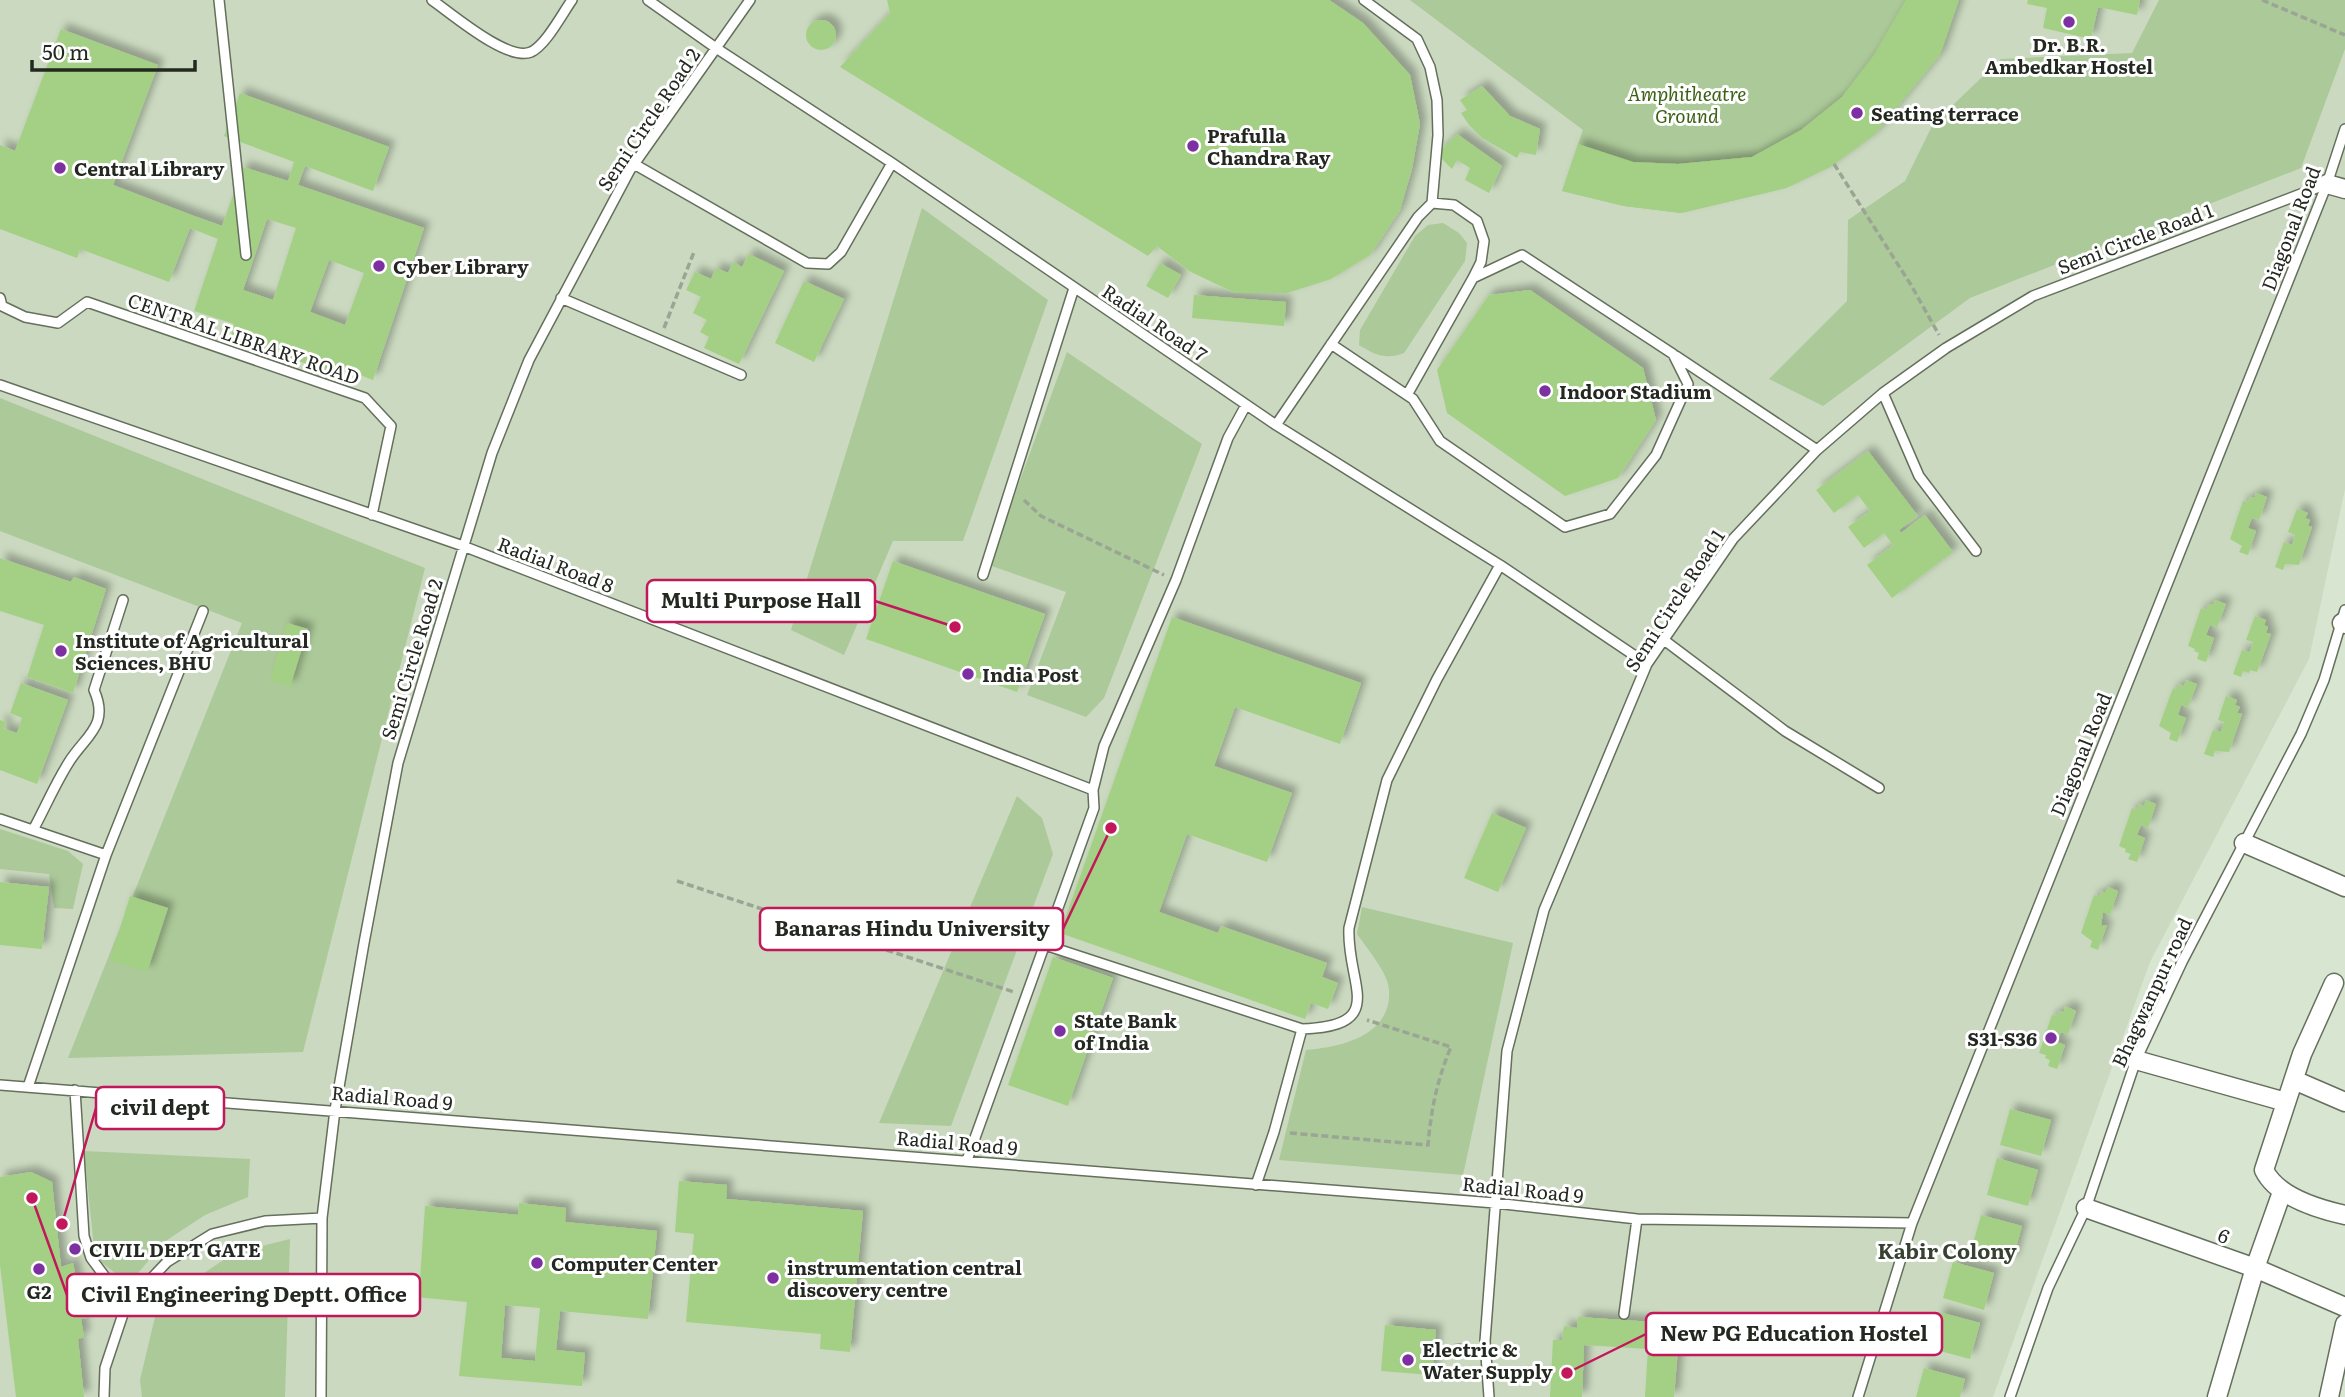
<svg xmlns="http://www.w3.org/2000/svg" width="2345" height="1397" font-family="Literata,serif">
	<defs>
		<filter id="shadow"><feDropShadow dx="6" dy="-6" stdDeviation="3.5" flood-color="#0004"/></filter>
	</defs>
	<rect width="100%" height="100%" fill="#d8e5d0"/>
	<path fill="#cad9bf" d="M0 0H2345V489L2309 659 2150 962 1993 1397H0Z"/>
	<path fill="#acc999" d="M1410 0H1959L1940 55 1874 135 1830 167 1786 188 1681 213 1624 206 1562 191 1583 130Z
		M2159 0H2345V49L2301 168 1970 298 1823 406 1769 379 1847 301 1848 220 1905 181 1933 124 2001 59 2132 53Z
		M922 208 1048 300 963 541H893L844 655 791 630Z
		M1443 223 1459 233 1467 243 1465 261 1404 353C1386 360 1375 355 1359 345L1360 330 1415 236 1428 225Z
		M1067 352 1202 444 1104 698 1086 717 1027 695 1066 592 989 565Z
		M0 398 425 568 303 1052 68 1058 242 623 0 531Z
		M1017 796 1042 818 1053 854 951 1126 879 1123Z
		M0 829 68 851 83 864 73 909 54 908 49 874 0 869Z
		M1362 907 1513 943 1463 1175 1279 1160 1306 1050C1341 1047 1392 1036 1389 990 1389 974 1366 947 1357 934Z
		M84 1151 250 1159 248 1197 205 1215 164 1242 129 1284 95 1257Z
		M290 1239 285 1397H142L140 1380 155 1317 186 1285 234 1253Z"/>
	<path fill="#a4d085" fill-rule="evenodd" filter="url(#shadow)" d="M887 0H1329L1363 23 1410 75 1420 124 1412 169 1400 210 1370 255 1331 279 1287 293H1235L1189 271 1157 246 1148 256 840 67 890 13Z
		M1906 0H1959L1940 55 1874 135 1830 167 1786 188 1681 213 1624 206 1562 191 1578 144 1633 162 1678 164 1752 157 1801 130 1842 97 1874 55Z
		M2028 0H2140L2137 15 2098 7 2091 39 2043 28 2047 8 2027 4Z
		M806 35a15 15 0 1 1 30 0a15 15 0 1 1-30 0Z
		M61 29 158 65 113 185 194 216 222 226 243 167 288 181 294 162 224 136 240 93 389 147 373 191 305 166 298 185 424 228 373 380 342 368 337 375 231 336 234 324 194 311 218 239 190 228 169 282 80 249 77 258 0 229V145L15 151ZM267 219 296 228 273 300 243 290ZM329 260 364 273 345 325 310 312Z
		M1482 86 1510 116 1540 129 1536 155 1520 152 1517 158 1482 138 1469 125 1461 113 1467 110 1460 100Z
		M1457 134 1502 166 1489 193 1465 180 1470 168 1457 160 1452 169 1437 154Z
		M749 254 784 271 739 364 704 348 709 337 700 332 707 320 693 313 701 297 686 290 695 272 711 279 716 268 728 273 733 262 742 267Z
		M1160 263 1181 275 1168 298 1146 286Z
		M804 281 844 299 814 362 775 343Z
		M1530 290 1643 368 1656 420 1618 478 1565 496 1447 413 1437 370 1489 295Z
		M1194 295 1286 302 1284 326 1192 318Z
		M1868 451 1918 516 1899 530 1901 533 1925 515 1953 552 1892 598 1867 565 1893 545 1884 533 1864 548 1848 527 1870 511 1858 495 1834 513 1816 490Z
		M2256 493 2267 497 2259 520 2252 518 2248 528 2256 531 2248 555 2239 552 2242 546 2230 539 2243 501 2248 502 2250 497 2255 498Z
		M2297 509 2308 513 2305 518 2310 520 2308 526 2312 527 2299 565 2285 564 2283 570 2275 567 2284 542 2292 545 2295 535 2288 532Z
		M0 558 71 582 74 577 106 589 73 693 27 677 44 625 0 611Z
		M893 561 1045 614 1017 692 866 639Z
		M2215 600 2226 604 2217 627 2210 625 2206 635 2214 638 2206 662 2197 659 2199 653 2194 651 2195 649 2188 646 2201 608 2206 610 2208 604 2213 605Z
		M2255 616 2266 620 2264 625 2268 627 2266 633 2271 634 2257 672 2250 670 2249 673 2243 671 2241 677 2233 674 2242 650 2250 652 2253 642 2246 640Z
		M1172 617 1361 683 1340 744 1235 707 1214 766 1292 793 1267 862 1187 834 1159 912 1218 933 1221 926 1327 963 1322 977 1338 983 1328 1009 1311 1003 1305 1019 1060 933Z
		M287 623 308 629 290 687 270 680Z
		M2186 680 2197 684 2188 707 2181 705 2178 715 2186 718 2177 742 2169 739 2171 733 2159 726 2173 688 2177 690 2179 684 2184 686Z
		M21 683 68 700 37 784 0 770V720L6 722 4 729 17 733 22 718 10 713Z
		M2226 696 2237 700 2235 705 2240 707 2237 713 2242 714 2229 752 2215 751 2213 757 2204 754 2213 730 2221 732 2224 722 2218 720Z
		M2146 800 2156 804 2148 828 2141 825 2137 835 2145 838 2137 862 2128 859 2131 854 2125 852 2126 849 2119 846 2132 808 2137 810 2139 804 2144 806Z
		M1492 813 1526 828 1498 892 1464 878Z
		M0 882 49 887 42 949 0 945Z
		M2108 887 2118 891 2110 915 2103 912 2101 926 2107 925 2098 950 2090 947 2092 941 2081 933 2094 895 2099 897 2101 891 2105 893Z
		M130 896 168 908 147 972 110 960Z
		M1053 957 1113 978 1068 1106 1008 1085Z
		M2065 1006 2076 1011 2068 1034 2061 1032 2057 1042 2065 1045 2057 1069 2048 1066 2050 1060 2045 1058 2046 1055 2039 1053 2052 1015 2057 1016 2059 1011 2064 1012Z
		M2010 1109 2051 1120 2041 1156 2000 1145Z
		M1997 1158 2038 1170 2028 1206 1987 1195Z
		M31 1172 52 1182 61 1267 73 1263 78 1287 104 1283 108 1314 81 1319 84 1337 78 1339 84 1397H16L0 1265V1177Z
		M679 1181 727 1185 726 1199 863 1211 850 1352 820 1349 821 1334 686 1322 694 1234 675 1232Z
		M519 1203 566 1208 565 1222 657 1231 648 1319 560 1311 556 1350 585 1353 582 1386 459 1376 467 1302 416 1297 419 1295 425 1206 518 1215ZM505 1305 540 1308 535 1361 501 1358Z
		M1981 1215 2022 1226 2012 1262 1971 1251Z
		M1953 1262 1994 1273 1984 1310 1943 1298Z
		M1939 1312 1980 1323 1970 1359 1929 1348Z
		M1578 1317 1653 1322 1652 1332 1665 1334 1664 1347 1678 1349 1674 1397H1645L1648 1349 1584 1345 1582 1397H1550L1553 1340H1562L1564 1326 1577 1328Z
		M1385 1325 1436 1330 1432 1375 1381 1371Z
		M1924 1368 1965 1379 1960 1397H1916Z"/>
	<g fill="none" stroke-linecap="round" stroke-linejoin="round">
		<defs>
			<path id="lane" d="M219 0 246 255
				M432 0C452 14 508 62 531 52 546 45 562 14 572 0
				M648 0 716 48 892 163 1276 425 1500 565 1647 664
				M634 164 807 263 828 264 841 252 892 163
				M1432 203 1454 205 1477 221 1484 241 1481 262 1473 278
				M0 298 2 306 25 317 58 323 87 302 365 398 391 426 372 515
				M561 298 741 375
				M1331 344 1407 395 1413 399 1440 441 1565 527 1610 514 1656 455 1688 384 1673 354 1522 255 1473 278 1407 395
				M1676 356 1817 450
				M0 385 463 546 1093 790
				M1883 393 1919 476 1976 551
				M1276 425 1418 217 1432 203 1438 135 1437 100 1430 67 1417 39 1364 0
				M983 575 1074 288
				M1664 640 1785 731 1879 788
				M0 819 106 855
				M33 830C45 808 55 784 69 762 85 736 110 726 94 690L123 600
				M1045 945 1302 1029
				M0 1085 1495 1203 1637 1219 1912 1223
				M28 1087 106 855 203 611
				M75 1090 84 1236 91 1258 126 1305
				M967 1160 1094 808 1093 790 1104 746 1176 580 1228 438 1246 405
				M1256 1185 1274 1132 1302 1029C1390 1026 1346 984 1349 928L1387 780 1437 679 1500 565
				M1624 1314 1637 1219
				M104 1397 105 1368 126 1305 167 1262 212 1234 265 1221 322 1218
				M321 1397 322 1218 335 1110 364 943 398 763 492 453 529 360 630 170 750 0
				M1489 1397 1485 1341 1507 1051 1544 910 1647 664 1733 539 1817 450 1883 393 1946 348 2033 296 2327 184
				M1858 1397 1912 1223 2327 184 2345 129
				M2010 1397 2048 1288 2086 1208 2136 1060 2182 962 2301 734 2324 680 2345 610"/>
			<path id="street" d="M2327 184 2345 189
				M2342 623 2345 624
				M2244 843 2345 887
				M2334 983 2302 1054 2264 1170C2277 1197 2318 1209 2345 1215
				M2136 1060 2286 1102
				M2294 1080 2345 1102
				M2086 1208 2255 1268 2345 1307
				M2217 1397 2255 1268 2282 1192
				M2329 1397 2345 1324"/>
		</defs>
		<use href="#lane" stroke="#646f5c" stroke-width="12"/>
		<use href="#street" stroke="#646f5c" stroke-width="21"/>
		<path stroke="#9ba594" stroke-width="3.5" stroke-dasharray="7 3.5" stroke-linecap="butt" d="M2262 0 2345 35
			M1834 164 1911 285 1939 335
			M664 328 694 252
			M1024 500 1041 516 1164 575
			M677 881 1014 992
			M1290 1133 1428 1145C1431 1110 1437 1080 1451 1047L1367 1020
			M1434 1349 1470 1343"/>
		<use href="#lane" stroke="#fff" stroke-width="9"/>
		<use href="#street" stroke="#fff" stroke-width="18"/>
	</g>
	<g fill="#7d30a1" stroke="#fff" stroke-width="2.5">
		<circle cx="2069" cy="22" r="7"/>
		<circle cx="1857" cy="113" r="7"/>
		<circle cx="1193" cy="146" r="7"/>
		<circle cx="60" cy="168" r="7"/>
		<circle cx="379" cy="266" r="7"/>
		<circle cx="1545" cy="391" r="7"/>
		<circle cx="61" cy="651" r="7"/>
		<circle cx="968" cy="674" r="7"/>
		<circle cx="1060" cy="1031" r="7"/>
		<circle cx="2051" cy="1038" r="7"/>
		<circle cx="75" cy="1249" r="7"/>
		<circle cx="537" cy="1263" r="7"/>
		<circle cx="39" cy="1269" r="7"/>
		<circle cx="773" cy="1278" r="7"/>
		<circle cx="1408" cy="1360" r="7"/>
	</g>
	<g text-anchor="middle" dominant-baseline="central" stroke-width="6" stroke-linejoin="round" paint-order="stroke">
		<g font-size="19" font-weight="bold" fill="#232820" stroke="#fff" text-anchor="start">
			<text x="2069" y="44" text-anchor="middle">Dr. B.R.<tspan x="2069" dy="22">Ambedkar Hostel</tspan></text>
			<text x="1871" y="113">Seating terrace</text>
			<text x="1207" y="135">Prafulla<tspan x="1207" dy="22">Chandra Ray</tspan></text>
			<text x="74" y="168">Central Library</text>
			<text x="393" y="266">Cyber Library</text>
			<text x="1559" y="391">Indoor Stadium</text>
			<text x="75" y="640">Institute of Agricultural<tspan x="75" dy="22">Sciences, BHU</tspan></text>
			<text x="982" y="674">India Post</text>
			<text x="1074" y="1020">State Bank<tspan x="1074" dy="22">of India</tspan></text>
			<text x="2037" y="1038" text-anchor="end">S31-S36</text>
			<text x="89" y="1249">CIVIL DEPT GATE</text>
			<text x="551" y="1263">Computer Center</text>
			<text x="787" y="1267">instrumentation central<tspan x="787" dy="22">discovery centre</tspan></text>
			<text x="39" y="1291" text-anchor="middle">G2</text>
			<text x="1422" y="1349">Electric &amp;<tspan x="1422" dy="22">Water Supply</tspan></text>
		</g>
		<g font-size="19" font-style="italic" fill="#3a6014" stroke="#fff">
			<text x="1687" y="93">Amphitheatre<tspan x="1687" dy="22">Ground</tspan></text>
		</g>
		<g font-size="19" fill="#232820" stroke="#fff">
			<text transform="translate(648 119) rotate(-56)">Semi Circle Road 2</text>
			<text transform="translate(2290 228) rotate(-69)">Diagonal Road</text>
			<text transform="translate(2135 238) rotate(-21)">Semi Circle Road 1</text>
			<text transform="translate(1155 322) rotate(34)">Radial Road 7</text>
			<text transform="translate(244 338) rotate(19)">CENTRAL LIBRARY ROAD</text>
			<text transform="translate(556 564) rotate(21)">Radial Road 8</text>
			<text transform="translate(1674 600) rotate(-57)">Semi Circle Road 1</text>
			<text transform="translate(411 659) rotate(-73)">Semi Circle Road 2</text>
			<text transform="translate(2080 754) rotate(-68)">Diagonal Road</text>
			<text transform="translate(2151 992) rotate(-65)">Bhagwanpur road</text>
			<text transform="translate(392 1097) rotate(5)">Radial Road 9</text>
			<text transform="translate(957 1142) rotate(5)">Radial Road 9</text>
			<text transform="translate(1523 1189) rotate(6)">Radial Road 9</text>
			<text transform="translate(2224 1235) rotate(20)">6</text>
		</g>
		<g font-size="21" font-weight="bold" fill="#384232" stroke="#fff">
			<text x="1947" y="1249">Kabir Colony</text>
		</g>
	</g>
	<path fill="none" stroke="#c2185b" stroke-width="2.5" d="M955 627L875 601M1111 828L1063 929M62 1224L96 1108M32 1198L67 1295M1567 1373L1646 1334"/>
	<g fill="#c2185b" stroke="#fff" stroke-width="2.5">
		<circle cx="955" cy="627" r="7"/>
		<circle cx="1111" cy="828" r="7"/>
		<circle cx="62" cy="1224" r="7"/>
		<circle cx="32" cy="1198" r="7"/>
		<circle cx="1567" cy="1373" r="7"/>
	</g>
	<g fill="#fff" stroke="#c2185b" stroke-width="2.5">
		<rect x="647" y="580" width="228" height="42" rx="7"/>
		<rect x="760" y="908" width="303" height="42" rx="7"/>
		<rect x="96" y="1087" width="128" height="42" rx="7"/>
		<rect x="67" y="1274" width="353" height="42" rx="7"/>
		<rect x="1646" y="1313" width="296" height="42" rx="7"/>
	</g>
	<g font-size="21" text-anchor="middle" font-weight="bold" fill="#232820">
		<text x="761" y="608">Multi Purpose Hall</text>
		<text x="912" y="936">Banaras Hindu University</text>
		<text x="160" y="1115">civil dept</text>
		<text x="244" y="1302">Civil Engineering Deptt. Office</text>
		<text x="1794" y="1341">New PG Education Hostel</text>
	</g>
	<path d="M32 60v10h163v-10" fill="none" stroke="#232820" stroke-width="3.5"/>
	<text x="42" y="60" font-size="21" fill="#232820" stroke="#ffffff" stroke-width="5" paint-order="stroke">50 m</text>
</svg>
